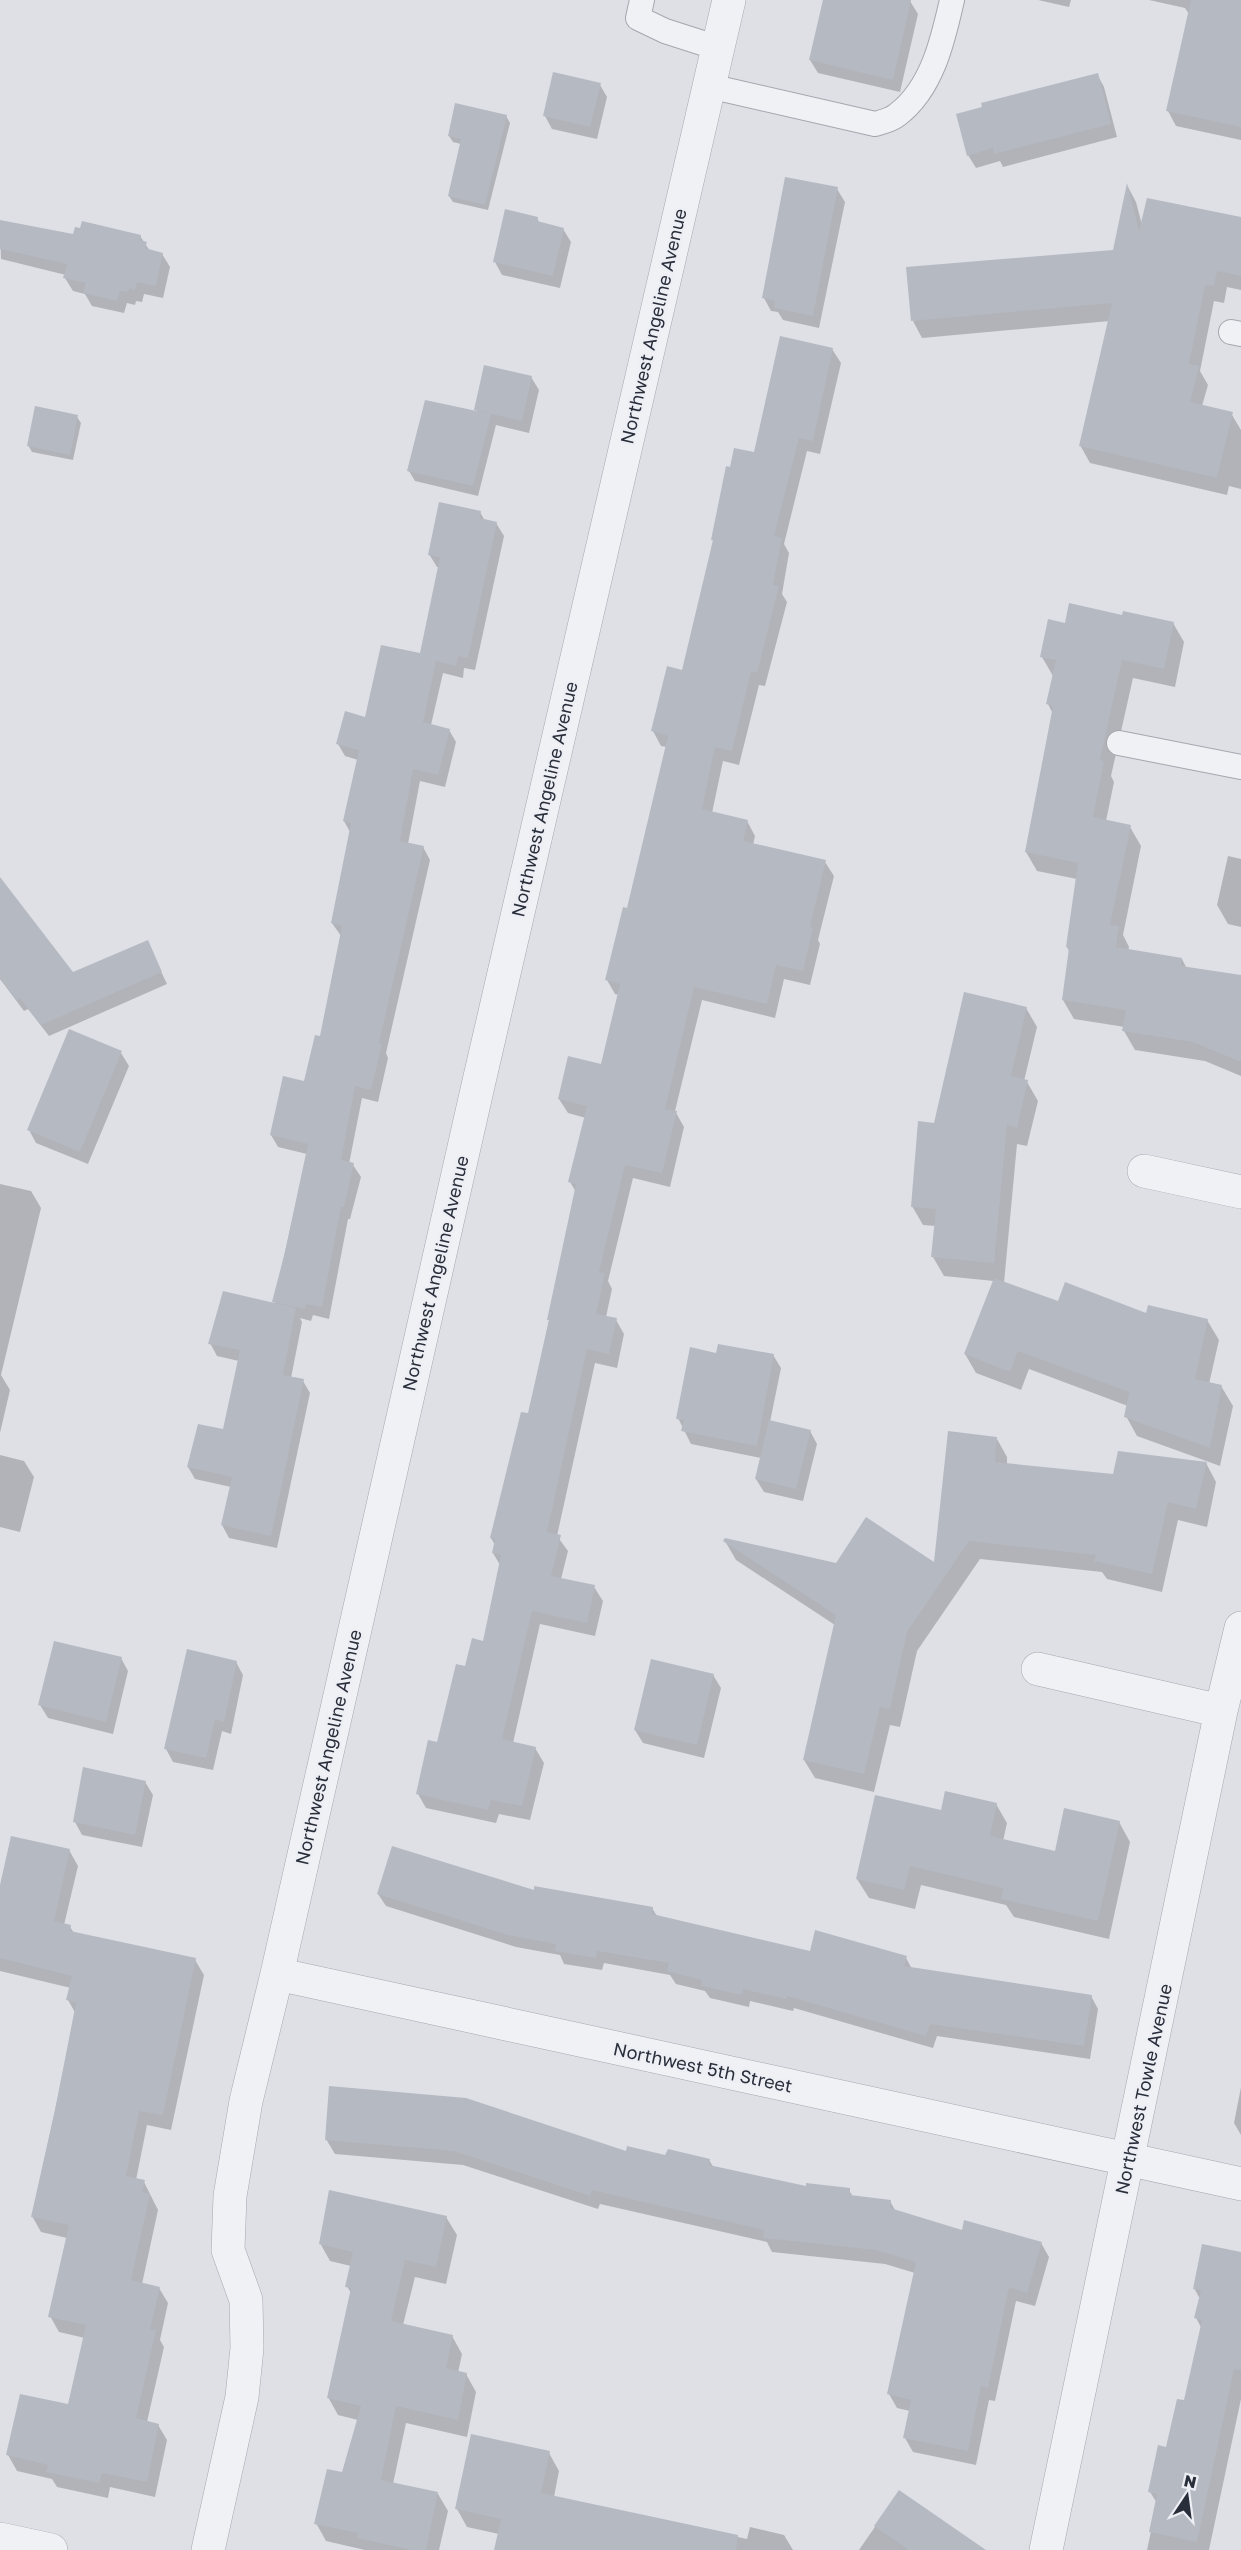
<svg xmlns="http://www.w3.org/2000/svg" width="1241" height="2550" font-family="'Golos Text',sans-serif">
	<rect width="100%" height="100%" fill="#dee0e6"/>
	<path fill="#0003" d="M824 0 910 1 918 14 900 92 818 73 810 60Z
		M1038 0H1071L1069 7Z
		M1149 0H1241V140L1176 126 1168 111 1189 14 1185 8Z
		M1097 74 1104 87 1117 137 1003 167 1000 161 976 168 968 155Z
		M600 85 607 97 597 139 552 129 545 116Z
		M506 116 510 123 488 210 453 202 449 196 461 144 453 142 449 136Z
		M1128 187 1136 202 1142 225 1241 219V290L1227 287 1224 303 1214 301 1200 371 1208 385 1202 406 1232 415 1241 430V489L1229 486 1227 495 1090 463 1080 445 1110 321 922 338 913 321 1114 252Z
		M837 189 845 202 819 328 783 320 778 312 771 311 764 298Z
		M537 218 540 224 563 229 571 242 560 288 502 275 495 262Z
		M0 222 74 236H140L150 251 162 254 170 267 163 298 144 294 142 302 136 301 135 305 127 303 124 313 92 306 85 294 73 291 65 278 66 275 1 259Z
		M832 349 841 363 820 454 807 451 784 544 789 553 782 594 787 602 765 686 759 685 739 765 723 761 712 813 747 821 755 836 753 845 825 862 834 876 818 940 820 944 810 985 784 979 775 1018 702 1000 675 1111 684 1127 670 1187 633 1178 608 1281 612 1289 606 1317 616 1320 624 1334 617 1368 595 1363 557 1536 568 1551 561 1579 594 1587 603 1601 595 1636 540 1624 513 1743 535 1748 544 1763 530 1820 499 1814 496 1823 426 1808 418 1794 466 1668 484 1643 500 1565 493 1553 495 1545 491 1538 529 1415 576 1192 570 1182 586 1118 568 1113 559 1099 602 1066 619 995 615 994 607 980 628 910 667 747 661 746 653 731 683 672 714 543 712 539 756 454Z
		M531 377 539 390 529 433 496 425 478 496 415 481 409 471 478 412 476 409Z
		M77 417 81 423 73 460 32 452 28 445Z
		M480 512 485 521 496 523 504 536 475 670 464 668 463 678 443 673 431 725 449 730 456 742 445 787 420 781 408 844 423 847 430 860 386 1053 388 1058 378 1102 362 1098 349 1164 353 1165 361 1177 350 1219H348L329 1319 313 1315 311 1321 300 1318 302 1322 291 1378 303 1381 310 1393 277 1548 229 1538 222 1525 231 1487 195 1479 188 1467 224 1431 239 1361 217 1356 210 1343 276 1305 274 1301 307 1154 278 1147 271 1135 306 1083 321 1038 341 936 332 923 350 832 344 821 358 760 345 756 338 744 366 718 421 655 440 567H437L429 554Z
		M1124 617 1173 623 1184 642 1175 687 1133 678 1111 776 1114 782 1106 821 1130 827 1141 846 1123 935 1129 947 1128 951 1182 959 1187 969 1241 977V1076L1205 1061 1135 1050 1124 1031 1125 1027 1074 1019 1063 1000 1070 953 1067 947 1077 879 1037 871 1026 852 1053 714 1048 704 1053 676 1042 657 1066 625Z
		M1228 856 1241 859V927L1228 924 1217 905Z
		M0 900 72 974 147 942 167 984 49 1036 28 1009 24 1011 0 979Z
		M1026 1008 1037 1027 1024 1081 1027 1082 1038 1101 1027 1146 1017 1144 1004 1283 1059 1303 1207 1320 1219 1340 1209 1384 1221 1386 1233 1406 1220 1466 1137 1436 1126 1416 1128 1406 1029 1369 1021 1390 976 1373 965 1354 994 1281 944 1276 933 1257 936 1226 923 1225 912 1206 935 1125Z
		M121 1053 129 1066 88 1164 36 1143 29 1130Z
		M0 1184 31 1191 41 1208 1 1375 10 1390 0 1433Z
		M773 1355 781 1368 770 1422 810 1431 817 1444 803 1501 764 1492 756 1479 761 1458 691 1444 678 1418Z
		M997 1439 1007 1457V1465L1114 1476 1206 1463 1216 1482 1207 1527 1178 1520 1162 1592 1107 1579 1102 1572 980 1559 917 1651 900 1727 890 1725 874 1792 815 1778 804 1760 835 1625 736 1560 725 1541 836 1565H935Z
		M0 1455 24 1461 34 1477 20 1532 0 1527Z
		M121 1658 128 1671 113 1734 48 1718 40 1705Z
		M236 1662 243 1675 231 1734 222 1731 213 1770 173 1762 166 1749Z
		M713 1675 721 1688 704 1758 643 1743 635 1730Z
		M145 1782 153 1795 142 1847 82 1835 75 1822Z
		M996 1804 1007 1823 1003 1841 1056 1853 1119 1822 1130 1842 1109 1939 1014 1917 1006 1905 921 1885 915 1909 869 1898 857 1879Z
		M69 1850 78 1866 64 1925 70 1927 74 1933 195 1960 204 1975 171 2130 147 2125 136 2180 144 2182 158 2210 142 2284 159 2288 168 2303 160 2340 164 2347 147 2422 158 2425 167 2440 155 2497 110 2487 108 2498 57 2487 52 2479 17 2471 8 2455 69 2406 85 2338 59 2332 50 2316 67 2238 41 2232 32 2216 76 2014 68 2000 71 1988 0 1971V1891Z
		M535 1892 652 1908 657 1916 811 1953 906 1958 912 1969 1091 1996 1098 2009 1090 2059 937 2036 933 2048 794 2008 793 2011 750 2001 749 2007 710 1998 705 1991 676 1984 670 1975 604 1963 602 1970 564 1964 560 1955 516 1947 386 1906 378 1894Z
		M1241 2087V2135L1234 2123Z
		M326 2139 627 2153 709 2160 714 2168 807 2188 849 2190 853 2197 890 2201 896 2212 963 2231 1041 2243 1049 2257 1035 2306 1016 2301 995 2401 989 2400 976 2465 913 2452 905 2438 910 2411 897 2408 889 2394 915 2273 885 2264 772 2252 767 2242 600 2204 598 2209 463 2165 335 2154Z
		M446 2217 457 2235 446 2284 415 2277 403 2325 452 2336 462 2354 458 2373 466 2374 476 2392 467 2437 406 2423 393 2484 438 2494 448 2511 439 2550H365L326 2541 316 2523 343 2474 358 2420 338 2415 328 2397 351 2293 347 2286 351 2266 330 2261 320 2243Z
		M1241 2254V2399L1209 2550H1147L1157 2503 1150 2492 1185 2402 1202 2329 1196 2318 1200 2299 1194 2288Z
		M549 2453 559 2471 554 2497 747 2539 750 2527 784 2535 793 2550H496L499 2534 467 2527 457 2509Z
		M899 2492 980 2550H859Z"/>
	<path fill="#b5b9c2" d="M823 0H911L893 80 809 60Z
		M1191 0H1241V127L1166 111Z
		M553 72 601 83 590 127 543 116Z
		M1098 73 1111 124 994 154 993 148 967 156 956 114 982 107 981 103Z
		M455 103 507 115 485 205 448 196 461 139 448 136Z
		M785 177 838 187 813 316 774 308 775 301 762 298Z
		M1127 183 1139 231 1147 198 1241 217V276L1217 271 1214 286 1205 285 1189 364 1199 366 1190 402 1233 412 1217 478 1079 446 1112 303 911 321 906 267 1113 250Z
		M505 209 538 217 537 221 564 228 553 276 493 262Z
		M0 220 73 234 75 227 80 228 82 221 141 235 140 240 147 242 145 248 163 253 156 286 137 282 135 290 129 288 128 292 120 291 117 301 83 293 86 283 63 278 67 264 0 249Z
		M780 336 833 348 813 441 799 438 774 536 782 538 773 585 779 586 757 673 751 671 732 751 715 747 702 809 748 820 743 841 826 860 810 927 813 928 803 971 776 965 767 1004 694 987 665 1109 677 1111 662 1173 625 1165 599 1272 605 1273 596 1314 617 1318 609 1354 587 1349 547 1532 561 1535 551 1576 595 1585 587 1623 532 1611 502 1739 536 1747 522 1806 491 1800 488 1810 416 1794 428 1740 437 1742 456 1664 465 1666 472 1638 483 1641 501 1555 492 1553 495 1539 490 1538 521 1412 528 1413 549 1320H547L576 1184 568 1182 587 1106 558 1099 568 1056 601 1064 620 984 605 980 623 907 627 908 668 736 651 731 667 666 682 670 713 540H711L726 466 730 467 734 448 754 452Z
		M484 365 532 376 522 421 474 410Z
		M425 400 491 414 473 486 407 471Z
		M35 406 78 415 70 455 27 446Z
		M439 502 481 511 480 518 497 522 468 658 458 656 456 666 436 661 423 722 450 729 438 775 413 769 400 841 424 846 379 1043 382 1044 371 1090 355 1086 341 1160 354 1163 344 1207H341L322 1307 306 1304 305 1309 272 1302 285 1252 308 1144 270 1135 283 1076 304 1081 315 1035 320 1036 342 926 331 923 351 823 343 821 359 750 336 744 345 711 365 717 381 645 420 653 440 557 428 555Z
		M1069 603 1122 615 1123 611 1174 622 1164 669 1122 660 1100 760 1104 761 1093 817 1131 825 1110 925 1119 926 1116 947 1182 958 1181 966 1241 975V1062L1193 1042 1122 1031 1126 1010 1062 1000 1069 948 1066 947 1078 863 1025 852 1053 706 1046 704 1056 660 1040 657 1048 619 1065 623Z
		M0 877 73 972 148 940 162 972 41 1025 20 998 17 1000 0 979Z
		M964 992 1027 1007 1011 1076 1028 1080 1017 1128 1007 1125 994 1263 931 1257 936 1209 911 1207 918 1121 934 1123Z
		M69 1029 122 1051 80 1152 27 1130Z
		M994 1278 1058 1301 1065 1282 1146 1313 1148 1305 1208 1319 1195 1379 1222 1385 1210 1448 1124 1417 1129 1392 1018 1351 1010 1372 964 1354Z
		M223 1291 296 1308 283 1375 304 1379 271 1536 221 1525 232 1477 187 1467 198 1424 223 1429 240 1350 208 1344Z
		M718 1344 774 1354 757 1446 681 1431 684 1420 676 1419 690 1347 716 1353Z
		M769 1420 811 1430 796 1489 755 1479Z
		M948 1431 997 1437 995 1462 1113 1474 1118 1451 1207 1462 1196 1509 1168 1502 1152 1574 1094 1561 1096 1555 969 1541 907 1632 890 1709 880 1707 864 1774 803 1760 836 1615 723 1541 725 1538 836 1563 866 1517 934 1562Z
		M54 1641 122 1657 106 1722 38 1705Z
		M187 1649 237 1661 224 1722 215 1719 206 1758 164 1749Z
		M651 1659 714 1674 697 1745 634 1730Z
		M83 1767 146 1781 135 1835 73 1822Z
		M945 1791 997 1803 990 1836 1055 1851 1064 1808 1120 1821 1098 1921 1001 1899 1003 1888 910 1866 904 1890 856 1879 875 1795 941 1810Z
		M11 1836 70 1849 54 1921 71 1925 70 1931 196 1958 163 2115 139 2111 126 2176 145 2180 142 2192 150 2194 131 2280 160 2287 150 2330H156L136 2418 159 2424 147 2482 102 2473 99 2483 46 2472 48 2465 6 2455 20 2394 68 2404 86 2325 48 2317 69 2225 31 2217 55 2110 76 2003 66 2000 72 1976 0 1958V1885Z
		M392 1846 534 1890V1886L653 1907 652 1914 810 1951 815 1930 907 1956 904 1966 1092 1995 1084 2046 930 2024 926 2036 787 1996 786 1999 743 1989 742 1995 701 1986 702 1980 667 1971 669 1963 597 1951 596 1958 555 1951 556 1944 508 1935 377 1894Z
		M329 2086 466 2098 626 2151 627 2146 665 2155 668 2149 710 2159 709 2165 806 2186V2183L850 2188V2195L891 2200 890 2208 962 2230 964 2220 1042 2242 1027 2293 1009 2287 988 2388 981 2386 968 2451 903 2438 911 2400 887 2394 916 2262 876 2250 763 2238 764 2230 592 2190 590 2196 454 2151 325 2140Z
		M329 2190 447 2216 436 2267 405 2260 391 2321 453 2335 446 2368 467 2373 458 2420 396 2406 381 2480 438 2492 426 2550H412L357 2538 358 2533 314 2524 327 2469 342 2472 361 2406 327 2398 351 2288 345 2287 353 2252 319 2244Z
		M1202 2244 1241 2252V2370L1234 2369 1197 2542 1149 2532 1157 2494 1148 2492 1158 2445 1166 2447 1177 2399 1184 2400 1202 2320 1194 2318 1201 2290 1193 2289Z
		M471 2434 550 2451 541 2493 738 2535 736 2550H494L501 2519 455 2509Z
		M899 2490 986 2550H909L874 2526Z"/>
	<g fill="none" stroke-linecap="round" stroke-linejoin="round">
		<defs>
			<path id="lane" d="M642 0 638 18 665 31 718 48
				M709 86 875 124C882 122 891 120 897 115 932 89 943 40 952 0
				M1231 332 1241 334
				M1119 743 1241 767"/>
			<path id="street" d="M1144 1171 1241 1192
				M1038 1669 1221 1711
				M277 1974 1241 2184
				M0 2539 51 2550
				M208 2550 242 2397 247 2348 246 2300 228 2250 230 2196 246 2101 277 1974 477 1090 729 0
				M1046 2550 1221 1711 1241 1628"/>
		</defs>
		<use href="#lane" stroke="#a4a7af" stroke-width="26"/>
		<use href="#street" stroke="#a4a7af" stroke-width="34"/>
		<use href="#lane" stroke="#f0f1f4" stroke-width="24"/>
		<use href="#street" stroke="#f0f1f4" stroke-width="33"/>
	</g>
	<g text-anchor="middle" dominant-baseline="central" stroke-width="5" stroke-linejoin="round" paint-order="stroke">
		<g font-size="18" fill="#292e3b" stroke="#edeff4">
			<text transform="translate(653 326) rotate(-77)">Northwest Angeline Avenue</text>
			<text transform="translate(544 799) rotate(-77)">Northwest Angeline Avenue</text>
			<text transform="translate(435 1273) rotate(-77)">Northwest Angeline Avenue</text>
			<text transform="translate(328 1747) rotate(-77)">Northwest Angeline Avenue</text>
			<text transform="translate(703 2067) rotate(12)">Northwest 5th Street</text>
			<text transform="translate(1143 2089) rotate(-78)">Northwest Towle Avenue</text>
		</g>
	</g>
	<g transform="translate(1187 2496) rotate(13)" stroke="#edeff4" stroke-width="4.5" paint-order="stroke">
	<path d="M0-4.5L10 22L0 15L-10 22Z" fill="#292e3b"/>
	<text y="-9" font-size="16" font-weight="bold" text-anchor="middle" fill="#292e3b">N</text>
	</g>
</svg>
